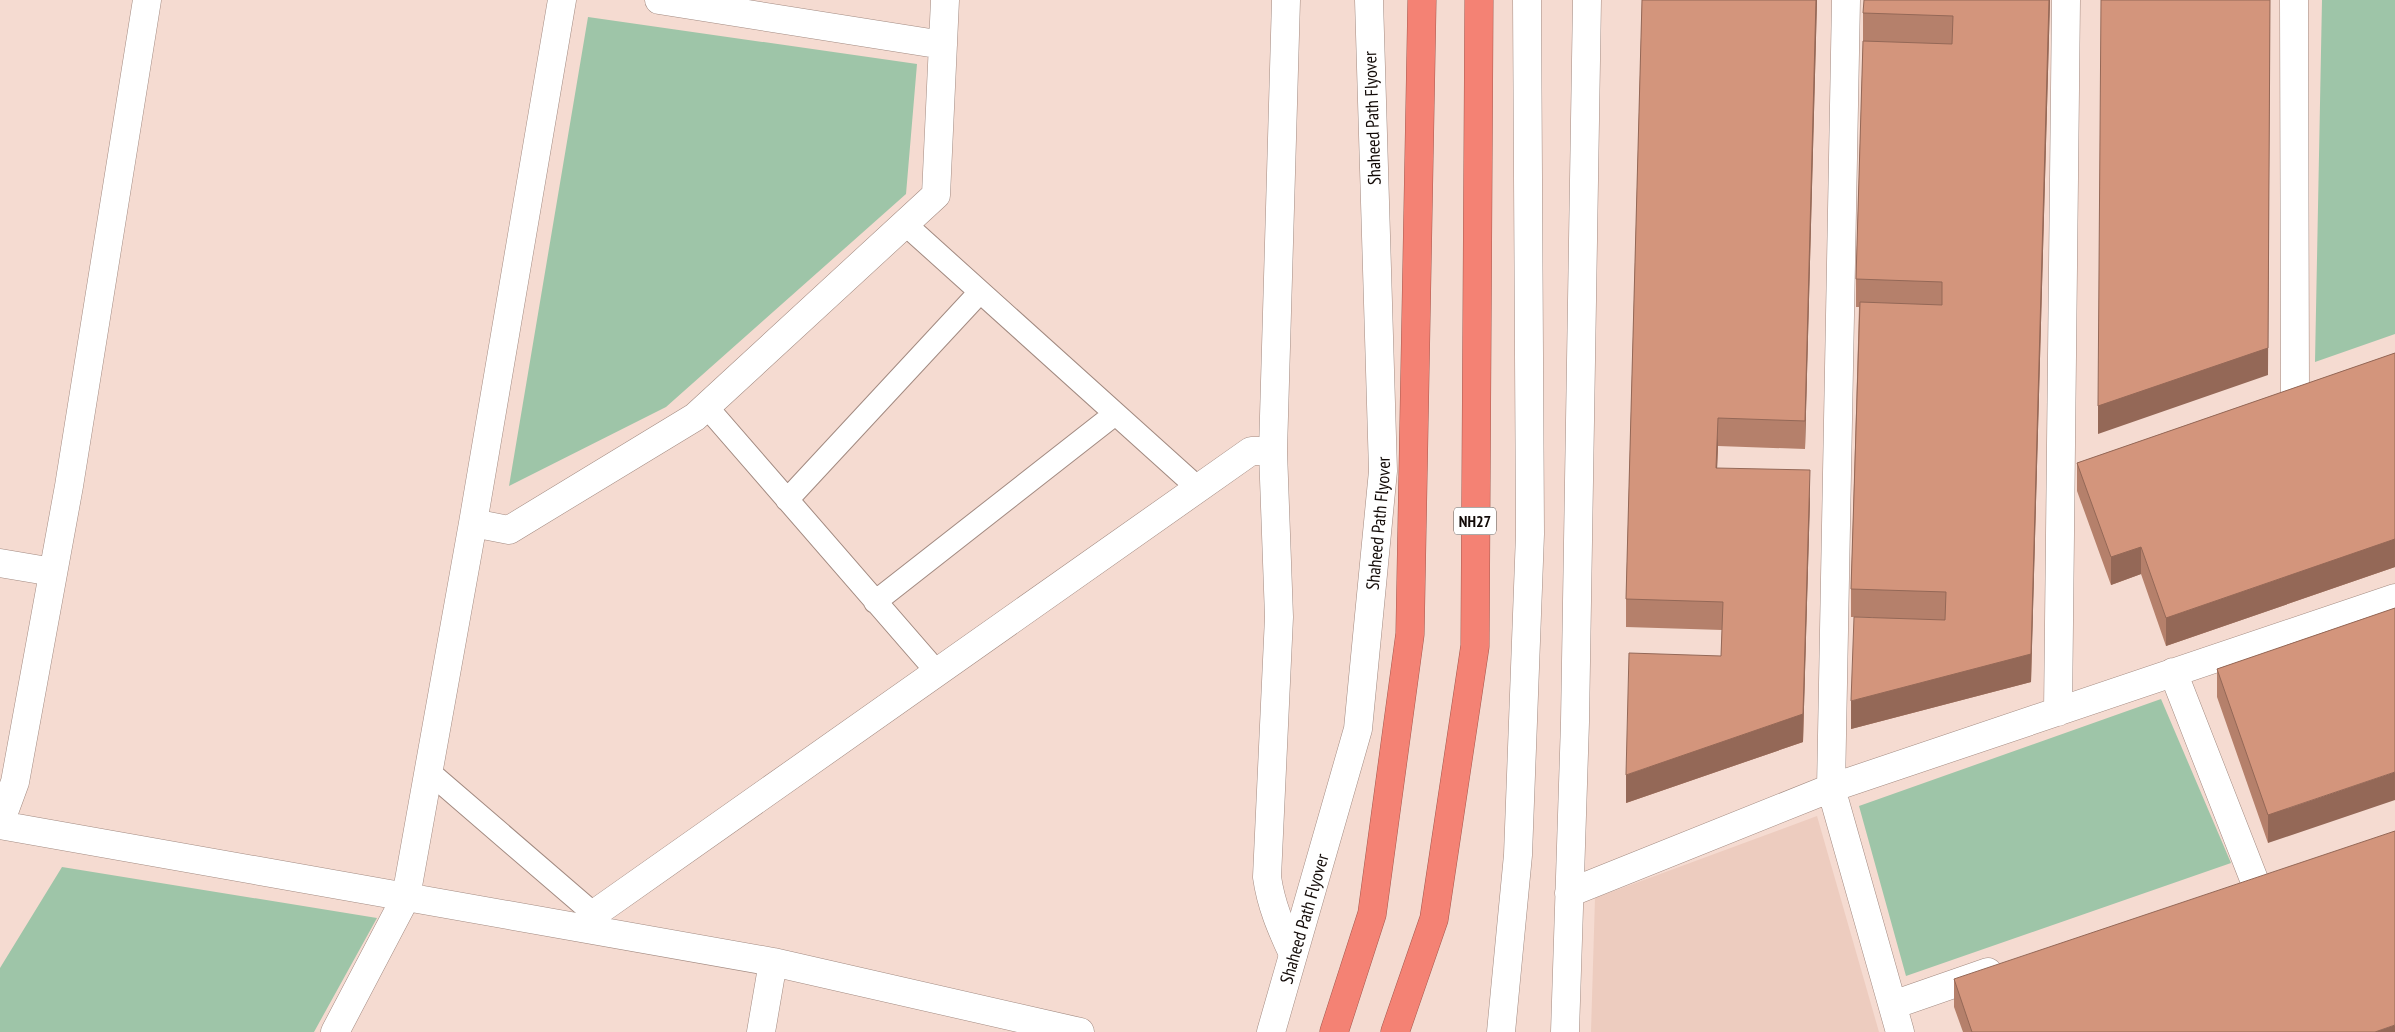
<svg xmlns="http://www.w3.org/2000/svg" width="2395" height="1032" font-family="'PT Sans Narrow',sans-serif">
	<rect width="100%" height="100%" fill="#f5dbd1"/>
	<path fill="#edccbf" d="M1817 816 1879 1032H1591L1595 898Z"/>
	<path fill="#9ec5a8" d="M2322 0H2395V334L2315 362Z
		M588 17 917 64 906 194 666 407 509 486Z
		M2161 699 2231 863 1906 976 1859 806Z
		M62 867 377 918 314 1032H0V968Z"/>
	<g fill="none" stroke-linecap="round" stroke-linejoin="round">
		<defs>
			<path id="lane" d="M905 224 1198 488
				M706 406 937 672
				M787 500 980 292
				M875 602 1115 414
				M428 771 594 914"/>
			<path id="street" d="M659 0 943 45
				M1286 0 1273 451 1279 617 1267 877C1271 905 1281 928 1293 954
				M1846 0 1831 788 1900 1032
				M2294 0 2295 392
				M473 523 509 530 695 417 936 195 945 0
				M0 563 53 572
				M2173 672 2255 882
				M2058 712 2066 0
				M0 823 15 782 69 486 147 0
				M0 825 773 962 1080 1032
				M1569 893 1831 788 2395 598
				M593 930 594 914 1251 451H1273
				M1893 1005 1988 972
				M335 1032 406 897 473 523 562 0
				M761 1032 773 962
				M1565 1032 1575 722 1587 0"/>
			<g id="secondary">
				<path id="s1" d="M1271 1032 1358 729 1383 471 1369 0"/>
				<path d="M1501 1032 1518 855 1530 534 1527 0"/>
			</g>
			<path id="highway" d="M1334 1032 1372 914 1410 634 1422 0
				M1395 1032 1434 919 1475 646 1479 0"/>
		</defs>
		<use href="#lane" stroke="#a28a81" stroke-width="24"/>
		<use href="#street" stroke="#a28a81" stroke-width="29"/>
		<use href="#secondary" stroke="#a28a81" stroke-width="29"/>
		<use href="#highway" stroke="#a5584e" stroke-width="29"/>
		<use href="#lane" stroke="#fff" stroke-width="22"/>
		<use href="#street" stroke="#fff" stroke-width="28"/>
		<use href="#secondary" stroke="#fff" stroke-width="28"/>
		<use href="#highway" stroke="#f48274" stroke-width="28"/>
	</g>
	<path fill="#b5806b" d="M1642 0H1817L1805 449 1718 446 1717 468 1810 498 1803 742 1626 803 1721 656 1722 630 1626 627V599Z
		M2050 0 2031 682 1851 729 1873 617H1851V589L1859 307H1856V279L1863 41V13Z
		M2395 353V567L2166 646 2141 574 2111 585 2077 491V463Z
		M2395 608 2268 843 2217 697V669Z
		M1954 979 2395 1032H1963L1954 1007Z"/>
	<path fill="#946857" d="M1816 0H1817L1805 449V421Z
		M2049 0H2050L2031 682 1851 729V701L2031 654Z
		M2270 0 2268 375 2098 434V406Z
		M1718 418V446L1716 496V468Z
		M1810 470V498L1803 742 1626 803V775L1803 714Z
		M2395 539V567L2166 646V618Z
		M2141 547V574L2111 585V557Z
		M2395 772V800L2268 843V815Z
		M2395 1025V1032H2375Z"/>
	<path fill="#d3957c" stroke="#946857" d="M1642 0H1816L1805 421 1718 418 1716 468 1810 470 1803 714 1626 775 1629 653 1721 656 1723 602 1626 599Z
		M1864 0H2049L2031 654 1851 701 1854 617 1945 620 1946 592 1851 589 1860 302 1942 305V282L1856 279 1863 41 1952 44 1953 16 1863 13Z
		M2101 0H2270L2268 348 2098 406Z
		M2395 353V539L2166 618 2141 547 2111 557 2077 463Z
		M2395 608V772L2268 815 2217 669Z
		M2395 831V1025L2375 1032H1972L1954 979Z"/>
	<g text-anchor="middle" dominant-baseline="central" stroke-width="4.5" stroke-linejoin="round" paint-order="stroke">
		<rect fill="#fff" stroke="#595451" stroke-width="1" x="1454" y="507.5" width="42" height="27" rx="4"/>
		<g font-size="16" font-weight="bold" fill="#120a07">
			<text x="1475" y="521">NH27</text>
		</g>
		<g font-size="18" fill="#120a07" stroke="#fff">
			<text transform="translate(1372 118) rotate(-92)">Shaheed Path Flyover</text>
			<text stroke="none"><textPath href="#s1" startOffset="522">Shaheed Path Flyover</textPath></text>
			<text stroke="none"><textPath href="#s1" startOffset="118">Shaheed Path Flyover</textPath></text>
		</g>
	</g>
</svg>
